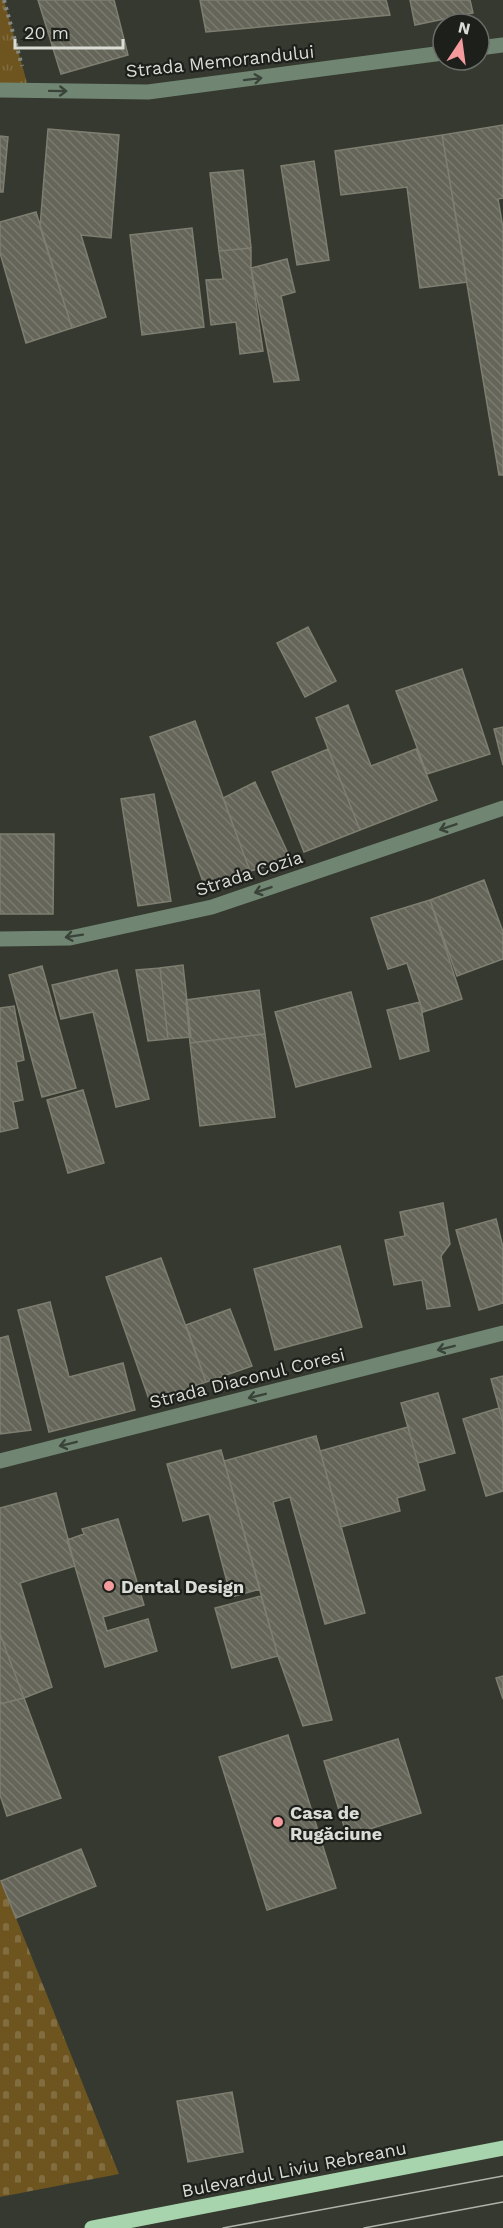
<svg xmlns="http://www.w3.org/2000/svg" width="503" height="2228" font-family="'Work Sans',sans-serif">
	<defs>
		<pattern id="cemetery-stones" width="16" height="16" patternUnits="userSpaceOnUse" patternTransform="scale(1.5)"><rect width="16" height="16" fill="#6e5520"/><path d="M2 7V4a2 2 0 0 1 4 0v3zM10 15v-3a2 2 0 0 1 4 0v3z" fill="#826d40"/></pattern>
		<pattern id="park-tufts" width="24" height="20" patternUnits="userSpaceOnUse" patternTransform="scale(1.5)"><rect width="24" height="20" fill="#6e5520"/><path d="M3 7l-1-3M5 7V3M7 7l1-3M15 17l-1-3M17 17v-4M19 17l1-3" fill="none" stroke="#826d40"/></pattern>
		<pattern id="building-back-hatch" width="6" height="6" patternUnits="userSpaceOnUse" patternTransform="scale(1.5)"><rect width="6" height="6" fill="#656559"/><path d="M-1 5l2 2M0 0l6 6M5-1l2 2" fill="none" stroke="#7a7b70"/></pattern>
	</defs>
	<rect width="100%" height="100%" fill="#35392f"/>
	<path fill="url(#cemetery-stones)" d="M0 1879 16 1918 119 2174 0 2197Z"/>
	<path fill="url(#park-tufts)" d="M0 0H4L29 90H0Z"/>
	<path fill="url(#building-back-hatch)" stroke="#7e7e71" stroke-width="1.5" d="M38 0H114L128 55 61 74Z
		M200 0H386L390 15 206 32Z
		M410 0H470L473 13 415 25Z
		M503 125V198L498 199 503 228V475H499L442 135Z
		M48 129 119 135 111 238 81 235 106 317 72 328 40 227Z
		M442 135 467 282 420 288 407 187 341 195 335 151Z
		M0 136 8 137 3 192H0Z
		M314 161 329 260 297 265 281 166Z
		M243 170 251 248 219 251 210 173Z
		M36 212 72 328 26 343 0 253V222Z
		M192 228 204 327 142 335 130 235Z
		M251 248V268L263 351 240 354 236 322 211 325 206 280 223 279 219 251Z
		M287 259 295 292 281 296 299 380 274 382 251 268Z
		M308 627 336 681 305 697 277 643Z
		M462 669 490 754 427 774 396 691Z
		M348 705 371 766 416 749 437 800 360 830 316 718Z
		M195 721 250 871 205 887 150 737Z
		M503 727V765L494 729Z
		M328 749 360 830 304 852 272 772Z
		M255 782 291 860 250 871 223 798Z
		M154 794 171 901 138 906 121 799Z
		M0 834H54L53 914H0Z
		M484 880 503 932V959L457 976 430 900Z
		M430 900 462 999 423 1012 407 963 388 969 371 918Z
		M183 965 191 1037 168 1039 160 968Z
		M42 966 76 1088 42 1097 9 975Z
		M160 968 168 1039 148 1041 136 970Z
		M117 970 149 1099 116 1107 93 1012 61 1019 52 985Z
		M259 990 265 1034 190 1043 186 1000Z
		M351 992 371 1067 296 1087 275 1012Z
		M420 1002 429 1051 400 1059 387 1010Z
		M14 1006 24 1060 16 1062 23 1100 13 1102 18 1128 0 1132V1008Z
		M265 1034 275 1117 200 1126 190 1043Z
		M83 1090 104 1163 68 1173 47 1100Z
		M443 1203 450 1244 441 1256 450 1306 427 1309 422 1280 394 1285 385 1240 405 1236 400 1212Z
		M496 1219 503 1247V1303L479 1310 456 1230Z
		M340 1246 362 1327 275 1350 254 1269Z
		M161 1258 206 1382 150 1402 106 1277Z
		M50 1302 69 1377 123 1363 135 1410 49 1432 18 1310Z
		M230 1309 252 1366 206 1382 186 1325Z
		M8 1336 31 1430 0 1434V1338Z
		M503 1376V1422L491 1379Z
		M438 1393 455 1453 418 1463 401 1403Z
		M499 1408 503 1422V1491L486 1496 463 1419Z
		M408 1427 425 1490 397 1498 400 1511 341 1527 320 1451Z
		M316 1436 365 1613 325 1624 290 1497 273 1502 332 1720 303 1726 278 1656 224 1461Z
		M221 1450 260 1589 231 1597 209 1514 183 1521 167 1464Z
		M56 1493 75 1566 20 1583 52 1687 24 1698 0 1634V1508Z
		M118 1519 144 1605 103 1617 107 1631 148 1619 157 1651 105 1667 67 1540 84 1534 82 1529Z
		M261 1596 278 1656 232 1668 215 1608Z
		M0 1634 24 1698 0 1704Z
		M503 1676V1699L496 1678Z
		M24 1698 61 1798 7 1816 0 1795V1704Z
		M288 1735 336 1888 267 1910 219 1757Z
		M398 1739 421 1813 347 1836 324 1761Z
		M81 1849 96 1886 16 1918 1 1881Z
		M232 2092 243 2152 188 2162 177 2101Z"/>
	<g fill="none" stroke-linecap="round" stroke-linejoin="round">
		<path stroke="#858880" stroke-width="4" stroke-dasharray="3 4.5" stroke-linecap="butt" d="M4 0 22 66"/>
		<path stroke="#708672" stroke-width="15" d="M479 48 503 45
			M0 90 148 92 443 53
			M0 939 70 938 212 907 503 808
			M0 1461 503 1333"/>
		<path stroke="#a7d4ac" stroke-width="15" d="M92 2228 503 2148"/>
		<path stroke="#afb3ab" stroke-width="1.5" d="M223 2228 503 2176
			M364 2228 503 2202"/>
	</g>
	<defs><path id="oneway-shaft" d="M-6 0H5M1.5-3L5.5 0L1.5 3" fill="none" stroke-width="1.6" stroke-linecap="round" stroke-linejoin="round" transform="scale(1.5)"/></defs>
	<g stroke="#3a4339">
		<use href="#oneway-shaft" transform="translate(253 79) rotate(-7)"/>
		<use href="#oneway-shaft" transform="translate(58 91) rotate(1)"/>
		<use href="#oneway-shaft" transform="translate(448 827) rotate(161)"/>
		<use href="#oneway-shaft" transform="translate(263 890) rotate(161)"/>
		<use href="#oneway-shaft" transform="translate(74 936) rotate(171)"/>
		<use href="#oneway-shaft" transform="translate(446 1348) rotate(166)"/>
		<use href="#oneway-shaft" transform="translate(257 1396) rotate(166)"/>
		<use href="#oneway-shaft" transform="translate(68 1444) rotate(166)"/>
	</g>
	<g fill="#f59b9e" stroke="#1d1f1b" stroke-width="2">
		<circle cx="109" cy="1586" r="6"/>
		<circle cx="278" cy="1822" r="6"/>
	</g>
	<g text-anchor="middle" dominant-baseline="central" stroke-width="4.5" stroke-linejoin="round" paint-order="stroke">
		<g font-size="18" fill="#daddd6" stroke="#1d1f1b">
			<text transform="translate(220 61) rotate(-6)">Strada Memorandului</text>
			<text transform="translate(249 873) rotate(-18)">Strada Cozia</text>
			<text transform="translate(247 1378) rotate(-14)">Strada Diaconul Coresi</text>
			<text transform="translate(294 2169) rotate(-11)">Bulevardul Liviu Rebreanu</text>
		</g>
		<g font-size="18" font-weight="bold" fill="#daddd6" stroke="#1d1f1b" text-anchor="start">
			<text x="121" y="1586">Dental Design</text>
			<text x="290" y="1812">Casa de<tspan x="290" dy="21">Rugăciune</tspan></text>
		</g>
	</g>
	<g transform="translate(461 42) rotate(13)"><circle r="28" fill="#1d1f1b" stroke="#696b66" stroke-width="1.5"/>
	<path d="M0-4.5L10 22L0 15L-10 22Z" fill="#f59b9e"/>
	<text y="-9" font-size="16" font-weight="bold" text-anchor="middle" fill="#daddd6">N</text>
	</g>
	<path d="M15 39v9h108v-9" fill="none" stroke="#daddd6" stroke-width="3"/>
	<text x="24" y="39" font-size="18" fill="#daddd6" stroke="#1d1f1b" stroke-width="4.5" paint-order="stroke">20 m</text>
</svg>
